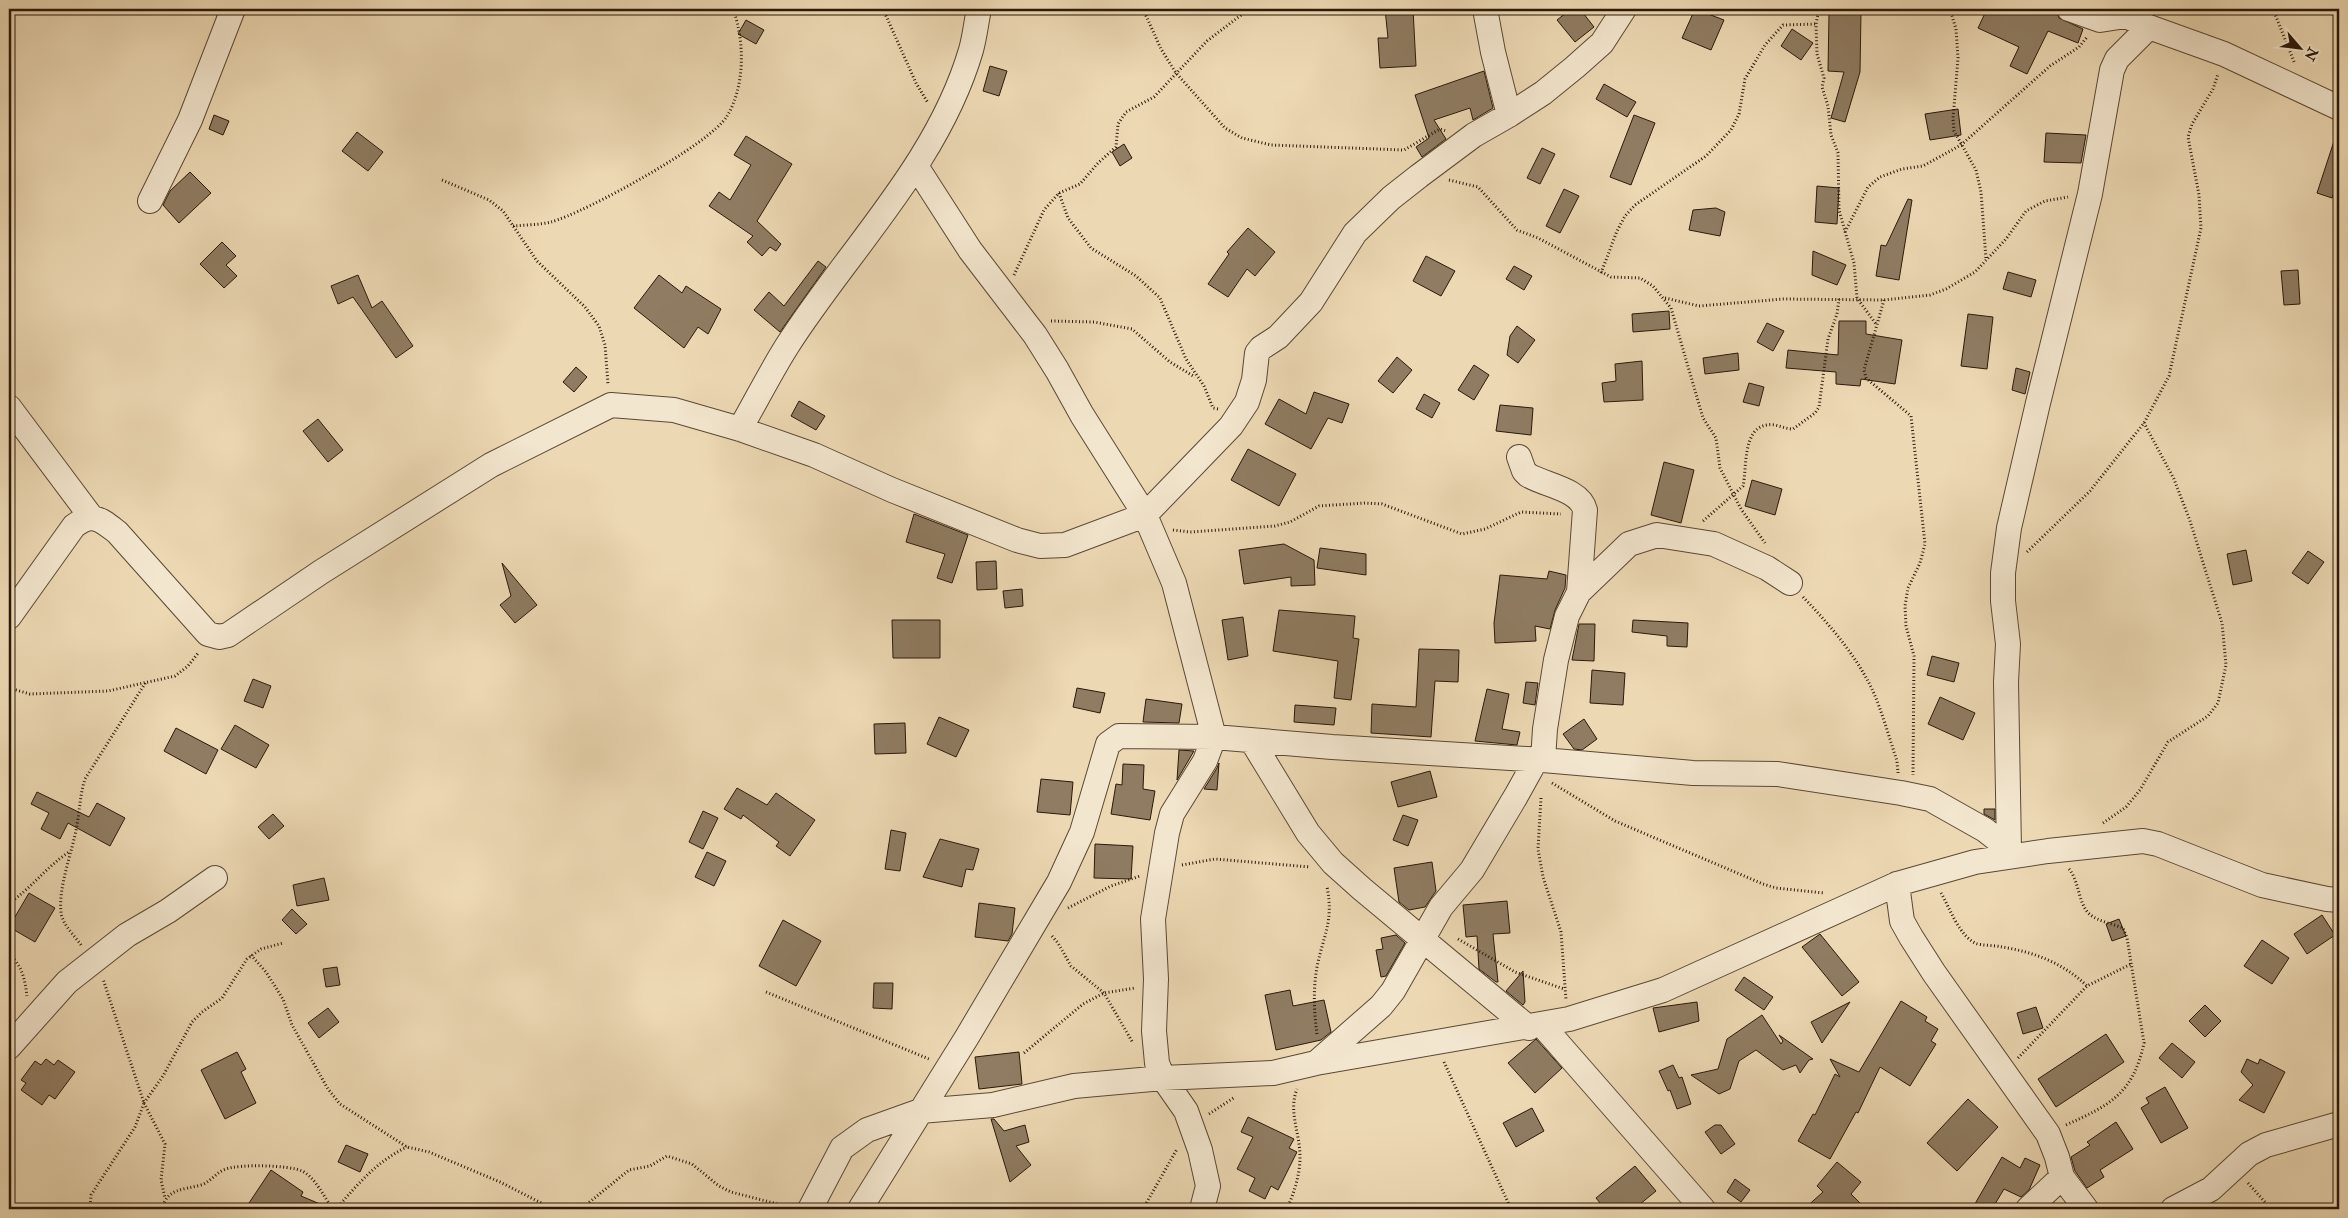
<svg xmlns="http://www.w3.org/2000/svg" width="2348" height="1218" font-family="'IM FELL Double Pica',serif">
	<rect width="100%" height="100%" fill="#ecd8b3"/>
	<filter id="stains"><feTurbulence type="fractalNoise" baseFrequency=".004" numOctaves="4"/><feColorMatrix values="0 0 0 0 .2 0 0 0 0 .09 0 0 0 0 .02 0 0 0 .5 -.17"/></filter>
	<radialGradient id="worn" r=".72"><stop offset=".6" stop-color="#630" stop-opacity="0"/><stop offset="1" stop-color="#630" stop-opacity=".3"/></radialGradient>
	<path fill="#8f7c62" stroke="#2b180a" d="M1385 9H1413L1416 66 1380 68 1378 38H1388Z
		M1571 9H1580L1594 27 1575 42 1557 20Z
		M1695 9 1724 20 1711 50 1682 38Z
		M1987 9H2056L2059 18 2083 29 2078 43 2048 31 2027 74 2010 66 2019 47 1978 28Z
		M1861 12 1860 72 1845 122 1831 118 1844 72 1828 71 1829 13Z
		M746 20 764 30 756 44 738 34Z
		M1792 29 1813 43 1801 60 1781 46Z
		M990 66 1007 71 999 96 983 91Z
		M1484 71 1493 108 1473 120 1470 108 1434 120 1446 139 1422 157 1416 147 1429 138 1415 95Z
		M1604 84 1636 102 1627 117 1596 99Z
		M1958 109 1961 135 1930 140 1925 114Z
		M214 115 229 121 223 135 209 129Z
		M1634 115 1655 123 1631 185 1610 177Z
		M357 132 383 152 368 171 342 151Z
		M2046 133 2086 135 2081 163 2044 162Z
		M2336 135H2339V177L2332 198 2317 193Z
		M746 136 792 164 757 221 781 244 776 251 770 247 762 256 747 242 753 236 709 206 719 192 730 200 751 165 734 155Z
		M1124 144 1132 158 1120 166 1112 152Z
		M1542 148 1555 154 1540 184 1527 178Z
		M190 172 211 193 179 223 163 205 170 191Z
		M1817 186 1839 188 1837 224 1815 222Z
		M1564 189 1579 196 1560 233 1546 226Z
		M1908 199 1912 200 1899 280 1876 276 1881 245 1886 246Z
		M1716 208 1725 212 1720 236 1689 230 1693 210Z
		M1248 228 1275 252 1255 276 1247 269 1228 297 1208 284 1229 254 1227 252Z
		M222 242 236 256 226 265 237 276 224 288 200 264Z
		M1813 251 1846 265 1837 285 1812 275Z
		M1426 256 1455 271 1441 296 1413 281Z
		M818 261 826 267 780 332 754 310 769 292 784 306Z
		M1514 266 1532 276 1524 290 1506 279Z
		M2298 270 2300 304 2284 305 2281 271Z
		M2008 272 2036 280 2031 297 2003 289Z
		M358 275 372 308 382 301 413 346 396 358 353 297 338 304 331 286Z
		M659 275 682 293 686 286 721 309 708 334 698 327 684 348 634 308Z
		M1669 311 1670 329 1633 332 1632 314Z
		M1968 314 1993 317 1987 369 1961 366Z
		M1839 321H1866V334L1902 340 1895 384 1861 379 1860 386 1836 384V372L1786 368 1788 350 1838 355Z
		M1767 323 1784 331 1773 351 1757 342Z
		M1517 326 1535 340 1518 363 1507 355 1510 336Z
		M1738 353 1739 370 1705 374 1703 358Z
		M1397 357 1412 370 1393 393 1378 381Z
		M1642 361 1643 400 1604 402 1602 383 1616 381 1615 364Z
		M1474 365 1489 375 1474 400 1458 390Z
		M576 367 587 377 574 392 563 382Z
		M2016 368 2030 372 2025 394 2012 390Z
		M1749 383 1764 387 1759 406 1743 402Z
		M1314 392 1349 404 1342 423 1328 418 1311 449 1265 424 1279 399 1306 414Z
		M1424 394 1440 403 1432 418 1416 409Z
		M799 401 825 416 816 430 791 416Z
		M1500 405 1533 408 1531 435 1496 431Z
		M318 419 343 450 328 462 303 431Z
		M1248 449 1296 474 1279 506 1231 480Z
		M1664 462 1694 470 1681 523 1651 515Z
		M1752 480 1782 489 1775 515 1745 506Z
		M914 514 968 535 952 583 937 578 945 554 906 542Z
		M1284 544 1314 560 1315 585 1291 586V577L1244 584 1239 550Z
		M1320 548 1366 554V575L1317 568Z
		M2246 550 2252 581 2233 585 2227 554Z
		M2308 551 2324 562 2308 584 2292 573Z
		M996 561 997 589 977 590 976 562Z
		M502 563 537 605 515 623 500 605 511 596Z
		M1549 571 1566 575 1565 588 1555 610 1550 629 1535 626 1536 641 1495 643 1494 623 1500 575 1547 579Z
		M1022 589 1023 606 1005 608 1003 591Z
		M1279 610 1355 616 1353 638 1359 639 1351 700 1334 698 1338 661 1273 651Z
		M1243 617 1248 656 1228 660 1222 620Z
		M892 620H940V658H893Z
		M1633 620 1688 623 1687 647 1667 646V636L1632 632Z
		M1579 624H1595L1594 661 1572 660Z
		M1419 649 1459 650 1458 682 1435 681 1431 737 1371 733 1372 704 1416 707Z
		M1932 656 1959 663 1954 682 1927 675Z
		M1592 670 1625 673 1623 705 1590 703Z
		M253 679 271 686 263 708 244 701Z
		M1526 682 1538 683 1535 705 1523 703Z
		M1077 688 1105 693 1100 713 1073 707Z
		M1487 689 1509 694 1502 729 1520 732 1517 745 1475 741Z
		M1940 697 1975 713 1963 740 1928 724Z
		M1146 699 1182 704 1179 723 1143 722Z
		M1295 705 1336 708 1334 725 1294 722Z
		M939 717 969 730 956 757 927 744Z
		M1584 719 1597 739 1582 750 1574 749 1563 734Z
		M905 723 906 753 875 754 874 724Z
		M235 725 269 745 256 768 221 749Z
		M176 728 218 750 206 774 164 751Z
		M1179 750 1194 751 1177 780Z
		M1219 763 1217 790 1204 789 1217 768Z
		M1123 764 1144 765 1143 789 1155 791 1150 820 1111 814 1116 784 1122 785Z
		M1430 771 1437 797 1398 807 1391 782Z
		M1041 779 1073 782 1070 815 1037 812Z
		M737 788 767 805 776 793 815 820 790 856 776 846 779 842 743 815 741 819 724 809Z
		M37 792 89 817 97 803 125 818 110 846 68 823 60 839 41 829 49 813 31 804Z
		M1984 809H1995V820L1984 814Z
		M703 811 718 818 703 849 689 842Z
		M273 814 284 826 269 839 258 827Z
		M1403 815 1418 820 1408 846 1393 840Z
		M891 830 906 833 900 871 885 869Z
		M940 839 979 849 973 870 966 869 962 887 923 877Z
		M1095 844 1133 846 1131 879 1094 878Z
		M707 852 726 861 714 886 695 877Z
		M1432 862 1436 891 1425 907 1409 910 1399 902 1394 868Z
		M324 878 329 900 297 906 293 885Z
		M29 893 55 908 35 942 9 927Z
		M1507 901 1510 933 1493 934 1498 982H1496L1479 969 1477 936 1466 937 1463 905Z
		M979 903 1015 908 1012 934 1008 941 975 937Z
		M292 909 307 924 296 934 282 920Z
		M2322 915 2335 935 2307 954 2294 934Z
		M2119 919 2126 936 2112 941 2106 924Z
		M783 920 821 941 796 986 759 966Z
		M1820 934 1859 982 1842 996 1802 947Z
		M1396 935 1405 943 1386 976 1381 977 1376 950 1383 949 1381 938Z
		M2262 940 2289 958 2272 984 2244 966Z
		M337 967 340 985 326 987 323 969Z
		M1523 971 1525 1002 1523 1005 1506 991Z
		M1744 977 1773 997 1764 1010 1735 990Z
		M874 983H893L892 1009 873 1008Z
		M1290 990 1293 1006 1324 1000 1331 1032 1321 1040 1276 1050 1265 995Z
		M1901 1001 1927 1017 1925 1021 1938 1029 1931 1041 1936 1044 1910 1086 1880 1067 1858 1113 1856 1112 1830 1159 1798 1141 1813 1114 1815 1115 1835 1074 1840 1077 1830 1059 1859 1072Z
		M1697 1002 1699 1021 1659 1032 1653 1008Z
		M1850 1002 1822 1043 1811 1022Z
		M2205 1005 2221 1021 2205 1037 2189 1021Z
		M2036 1007 2043 1028 2023 1034 2017 1013Z
		M328 1008 339 1022 319 1038 308 1023Z
		M1762 1015 1781 1044 1783 1041 1779 1035 1813 1059 1809 1060 1800 1073 1796 1065 1783 1070 1756 1050 1739 1061 1730 1089 1719 1094 1691 1075 1718 1069 1727 1039Z
		M2106 1034 2124 1062 2056 1107 2038 1079Z
		M1536 1039 1562 1068 1535 1093 1508 1063Z
		M2172 1043 2195 1062 2182 1078 2159 1058Z
		M237 1052 246 1069 241 1072 256 1103 225 1119 201 1070Z
		M1019 1052 1022 1084 979 1089 975 1057Z
		M46 1059 54 1065 58 1060 75 1072 55 1099 49 1095 42 1105 21 1090 26 1083 21 1080 35 1061 41 1065Z
		M2247 1059 2258 1064 2260 1059 2285 1072 2264 1113 2239 1100 2253 1085 2241 1072Z
		M1673 1065 1679 1078 1682 1077 1691 1104 1677 1109 1670 1090 1668 1091 1659 1071Z
		M2165 1087 2188 1128 2161 1143 2141 1108 2149 1103 2146 1098Z
		M1968 1099 1998 1127 1957 1171 1927 1143Z
		M1532 1108 1544 1131 1516 1147 1503 1123Z
		M1248 1117 1294 1139 1289 1148 1297 1152 1278 1190 1271 1186 1265 1199 1249 1191 1255 1178 1237 1169 1253 1137 1241 1132Z
		M991 1119H994L1004 1131 1025 1125 1029 1142 1016 1146 1031 1165 1010 1182Z
		M2116 1122 2133 1149 2100 1170 2104 1177 2087 1188 2075 1171 2071 1157 2090 1145 2087 1142Z
		M1715 1125H1721L1735 1144 1721 1154 1705 1132Z
		M346 1145 368 1154 360 1172 338 1162Z
		M2002 1157 2020 1168 2025 1158 2040 1165 2029 1190 2021 1197 2004 1189 1992 1209H1972Z
		M1837 1162 1861 1182 1851 1194 1866 1209H1804L1823 1192 1817 1186Z
		M1635 1166 1656 1191 1634 1209H1605L1596 1198Z
		M271 1170 303 1192 301 1196 332 1209H245Z
		M1735 1179 1750 1190 1741 1202 1727 1192Z"/>
	<g fill="none" stroke-linecap="round" stroke-linejoin="round">
		<defs>
			<path id="minor" d="M1485 9 1493 52 1509 115
				M2069 9 2100 20 2126 16 2140 10
				M2126 16 2149 27 2224 54 2339 108
				M916 166 970 250 1035 335 1057 370 1082 415 1145 515 1174 583 1214 737 1205 761 1172 814 1167 833 1153 919 1156 979 1154 1031 1157 1063 1163 1078 1186 1111 1200 1150 1208 1186 1202 1209
				M150 201 190 120 233 9
				M9 407 92 518
				M740 429C756 401 770 373 787 346 849 249 938 163 971 50 975 36 976 23 979 9
				M1519 457 1524 471 1528 475C1544 485 1580 489 1585 510L1579 592 1567 616 1556 660 1545 729 1543 760
				M1579 592 1629 544 1657 535 1714 544 1767 568 1790 583
				M9 617 74 526C93 512 100 519 117 532L208 634 219 637 228 635 321 572 491 465 611 405 674 410 740 429 814 455 892 490 1017 540 1040 546 1065 545 1145 515 1231 426 1247 402 1254 380 1257 353 1261 348 1278 337 1311 302 1355 233 1391 198 1419 176 1474 135 1509 115 1543 93 1575 67 1602 43 1624 9
				M1252 741 1308 833 1333 863 1362 889 1529 1028
				M2009 849 2006 682 2008 644 2003 601V573L2009 528 2038 403 2090 194 2112 70 2117 59 2149 27
				M1897 884 1902 921 1911 937 1934 973 2048 1134 2057 1157 2062 1177 2086 1209
				M1542 1025 1703 1209
				M9 1047 67 982 127 935 168 911 215 878
				M1316 1063 1381 1006 1393 991 1441 907 1472 870 1516 796 1531 769 1533 761
				M810 1209 842 1148 867 1130 920 1111 993 1105 1074 1086 1163 1078 1273 1073 1316 1063 1569 1019 1663 990 1897 884 1975 862 2048 851 2143 841 2158 844 2262 885 2327 899 2339 900
				M860 1209 967 1037 1059 882 1082 832 1108 744 1119 736 1214 737 1332 747 1543 760 1693 773 1778 774 1901 793 1930 799 1985 830 2017 855
				M2028 1209 2062 1177
				M2173 1209 2211 1189 2249 1154 2266 1145 2339 1124"/>
		</defs>
		<use href="#minor" stroke="#5b4834" stroke-width="26"/>
		<path stroke="#2b180a" stroke-width="3" stroke-dasharray="1 2.5" stroke-linecap="butt" d="M883 9 916 83 928 103
			M1143 9 1161 49 1176 73 1225 128 1242 138 1271 145 1404 150 1440 129 1446 131
			M1819 9 1816 24 1817 54 1824 78 1822 87 1828 106 1831 135 1838 153 1839 210 1854 263 1857 298 1876 324
			M1950 9 1956 29 1958 58 1953 119 1954 131 1976 170 1981 192 1986 259
			M2273 9 2295 64
			M442 180 489 200 503 211 537 261 585 307 599 326 605 345 608 384
			M1449 180 1478 187 1517 230 1538 238 1611 277 1640 278 1653 286 1671 308 1703 418 1716 438 1720 468 1741 509 1765 543
			M1059 193 1068 218 1091 248 1136 276 1160 298 1186 359 1204 386 1213 408 1218 409
			M513 226C525 225 539 225 551 222 584 213 711 144 727 116 745 87 745 41 733 9
			M1845 232 1868 187 1880 177 1902 169 1923 166 1961 145 2050 66 2079 47 2087 37
			M1601 273 1617 231 1625 216 1635 205 1706 156 1731 130 1739 114 1745 79 1765 45 1783 25 1816 24
			M1014 275 1044 210 1059 193 1080 184 1098 163 1116 147 1118 124 1126 112 1154 97 1207 41 1249 9
			M1665 298 1699 306 1783 299 1884 300 1930 295 1946 289 1975 272 2006 239 2026 211 2045 201 2068 197
			M1884 300 1864 370 1866 378 1911 416 1925 544 1920 563 1908 588 1905 606 1906 626 1914 656 1913 775
			M1051 321 1094 322 1132 329 1170 362 1195 377
			M1703 521 1743 486C1747 470 1742 428 1767 425 1775 423 1784 429 1793 429L1815 413 1819 407 1828 339 1837 314 1839 299
			M1173 530 1190 532 1275 526 1290 522 1319 506 1365 503 1382 504 1462 534 1485 529 1521 512 1561 514
			M2027 552 2090 491 2144 423 2169 376 2201 228 2199 195 2188 137 2192 124 2213 89 2218 74
			M1803 597C1829 624 1855 654 1872 689 1882 711 1889 737 1897 761L1898 773
			M9 688 30 694 108 691 175 676 188 666 199 652
			M1552 783 1615 821 1763 884 1776 888 1824 893
			M1541 798 1538 849 1543 877 1561 932 1566 1000
			M2103 823 2126 807 2140 790 2168 742 2208 716 2218 703 2226 665 2222 623 2190 521 2174 479 2144 423
			M1182 865 1215 859 1310 867
			M1941 893C1950 908 1958 934 1975 943 1982 946 1994 945 2002 947 2034 952 2063 963 2087 986
			M9 903C32 888 46 867 69 852
			M1068 908 1111 886 1140 876
			M1052 936 1058 943 1071 966 1104 993 1133 1043
			M1458 939 1515 972 1564 989
			M81 945C74 935 62 924 61 912 58 887 73 850 77 825 80 809 80 794 85 779L146 682
			M9 955C22 964 25 980 27 996
			M251 955 266 972 283 999 292 1025 328 1089 340 1104 407 1147 429 1152 500 1182 553 1209
			M766 992 929 1059
			M1317 1034C1314 1012 1313 989 1317 967 1323 936 1334 922 1327 887
			M1024 1053 1083 1004 1104 993 1135 988
			M2018 1058 2087 986 2131 964
			M1444 1062 1511 1209
			M144 1103 163 1076 192 1022 202 1012 222 998 247 959 261 949 283 943
			M144 1103 165 1144 161 1180 165 1198
			M1209 1114 1235 1097
			M2066 1125C2110 1105 2133 1094 2144 1043L2127 938 2123 928C2113 924 2101 922 2092 916 2078 907 2080 882 2069 869
			M2248 1183 2271 1209
			M90 1209 91 1195 135 1127 144 1103 103 979
			M162 1209C167 1188 183 1190 201 1185 211 1182 216 1172 226 1169 239 1164 289 1165 302 1171 315 1177 324 1197 333 1209
			M336 1209C358 1184 377 1161 407 1147
			M581 1209 629 1170 650 1166 667 1156 692 1164 719 1186 731 1192 789 1207
			M1143 1209 1177 1149
			M1287 1209C1294 1193 1300 1175 1300 1157 1300 1132 1288 1112 1297 1089"/>
		<use href="#minor" stroke="#f3e6ce" stroke-width="24"/>
	</g>
	<rect width="2348" height="1218" fill="none" stroke="#ecd8b3" stroke-width="30"/>
	<rect x="10" y="10" width="2328" height="1198" fill="none" stroke="#2b180a" stroke-width="2.5"/>
	<rect x="15" y="15" width="2318" height="1188" fill="none" stroke="#2b180a"/>
	<g transform="translate(2300 48) rotate(118)" stroke="#f3e6ce" stroke-width="4" paint-order="stroke">
	<path d="M0-4L9 19L0 12L-9 19Z" fill="#2b180a"/>
	<text y="-8" font-size="14" font-weight="bold" text-anchor="middle" fill="#2b180a">N</text>
	</g>
	<rect width="100%" height="100%" filter="url(#stains)"/>
	<rect width="100%" height="100%" fill="url(#worn)"/>
</svg>
